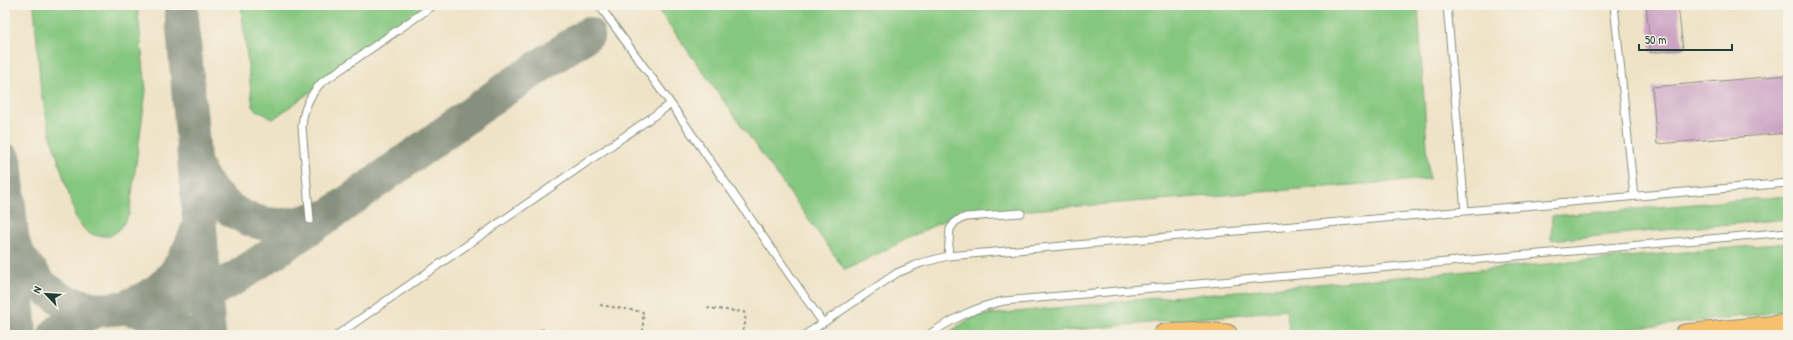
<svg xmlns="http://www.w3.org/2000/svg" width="1793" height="340" font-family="'Patrick Hand',sans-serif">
	<rect width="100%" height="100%" fill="#f7f3e8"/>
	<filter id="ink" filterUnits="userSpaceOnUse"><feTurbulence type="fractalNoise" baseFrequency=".025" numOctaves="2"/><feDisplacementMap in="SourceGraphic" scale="8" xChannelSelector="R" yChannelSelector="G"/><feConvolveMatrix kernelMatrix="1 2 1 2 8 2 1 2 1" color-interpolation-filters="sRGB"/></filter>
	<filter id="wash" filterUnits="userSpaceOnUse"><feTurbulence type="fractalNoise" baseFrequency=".012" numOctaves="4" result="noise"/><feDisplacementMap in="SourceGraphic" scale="16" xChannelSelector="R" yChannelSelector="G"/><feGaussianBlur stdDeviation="0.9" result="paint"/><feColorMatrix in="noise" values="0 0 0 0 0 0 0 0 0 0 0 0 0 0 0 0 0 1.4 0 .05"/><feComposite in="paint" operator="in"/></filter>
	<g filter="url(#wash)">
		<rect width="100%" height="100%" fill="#efe3c7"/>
		<path fill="#86c780" stroke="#52825a" d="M34 5H137L146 91 129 215 119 230 110 236H98L88 233 77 221 50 133 41 93Z
			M241 5H430L273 119 253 108Z
			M655 5H1418L1429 179 953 216 845 270Z
			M1788 196V219L1551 240 1552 216Z
			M1788 243V311L1577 335H1445L1373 333 1290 334 1286 310 1022 335H945L974 316 1146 299Z"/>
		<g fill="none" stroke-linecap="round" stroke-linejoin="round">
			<path stroke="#87907e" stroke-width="34" d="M181 5 209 335
				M5 160 20 335
				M196 166C217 215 266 237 316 218
				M10 218 13 243 21 259 42 286 64 301 99 310 168 304 206 294 237 277 337 210 504 90 588 34
				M132 304C170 291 186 261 199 226
				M131 309C151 312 169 321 183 335
				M55 335C66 322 84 316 99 310"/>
		</g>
		<g id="blocks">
			<path fill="#cca4c4" d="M1646 5H1678L1683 49 1651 53Z
				M1788 75V133L1657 144 1652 87Z"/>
		</g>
	</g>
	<g filter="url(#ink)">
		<use href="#blocks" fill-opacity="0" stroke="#87907e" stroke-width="1"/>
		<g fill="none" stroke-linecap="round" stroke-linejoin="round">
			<defs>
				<path id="service" d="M599 5 671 104 823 323
					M1447 5 1465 211
					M1614 5 1634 196
					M310 220 302 127C303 109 309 96 321 83L434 5
					M948 256 950 229 956 221 966 217 1021 213
					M337 335 671 104
					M805 335 897 273 921 263 948 256 1788 183
					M928 335C953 319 975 307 1004 301L1788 232"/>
				<path id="primary" d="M1164 335 1205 333 1227 335
					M1685 335 1788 325"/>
			</defs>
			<use href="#service" stroke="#87907e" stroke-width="9"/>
			<use href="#primary" stroke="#87907e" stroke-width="23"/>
			<path stroke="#87907e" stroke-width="2" stroke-dasharray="3 3" stroke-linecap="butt" d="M600 305 643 312V335
				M707 308 744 312 746 321 741 335
				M533 335 542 328 546 335"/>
			<use href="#service" stroke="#fff" stroke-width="7"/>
			<use href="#primary" stroke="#f7c06c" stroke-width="21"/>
		</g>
	</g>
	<rect width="1793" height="340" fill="none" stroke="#f7f3e8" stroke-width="20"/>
	<g transform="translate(46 294) rotate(295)" stroke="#f7f3e8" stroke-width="3" paint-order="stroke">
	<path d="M0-3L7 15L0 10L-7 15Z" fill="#1f3d34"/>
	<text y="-6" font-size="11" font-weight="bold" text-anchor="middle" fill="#1f3d34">N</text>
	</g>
	<path d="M1639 44v6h93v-6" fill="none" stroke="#1f3d34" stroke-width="2"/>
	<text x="1645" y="44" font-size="12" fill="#1f3d34" stroke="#f7f3e8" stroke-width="3" paint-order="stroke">50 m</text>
</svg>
